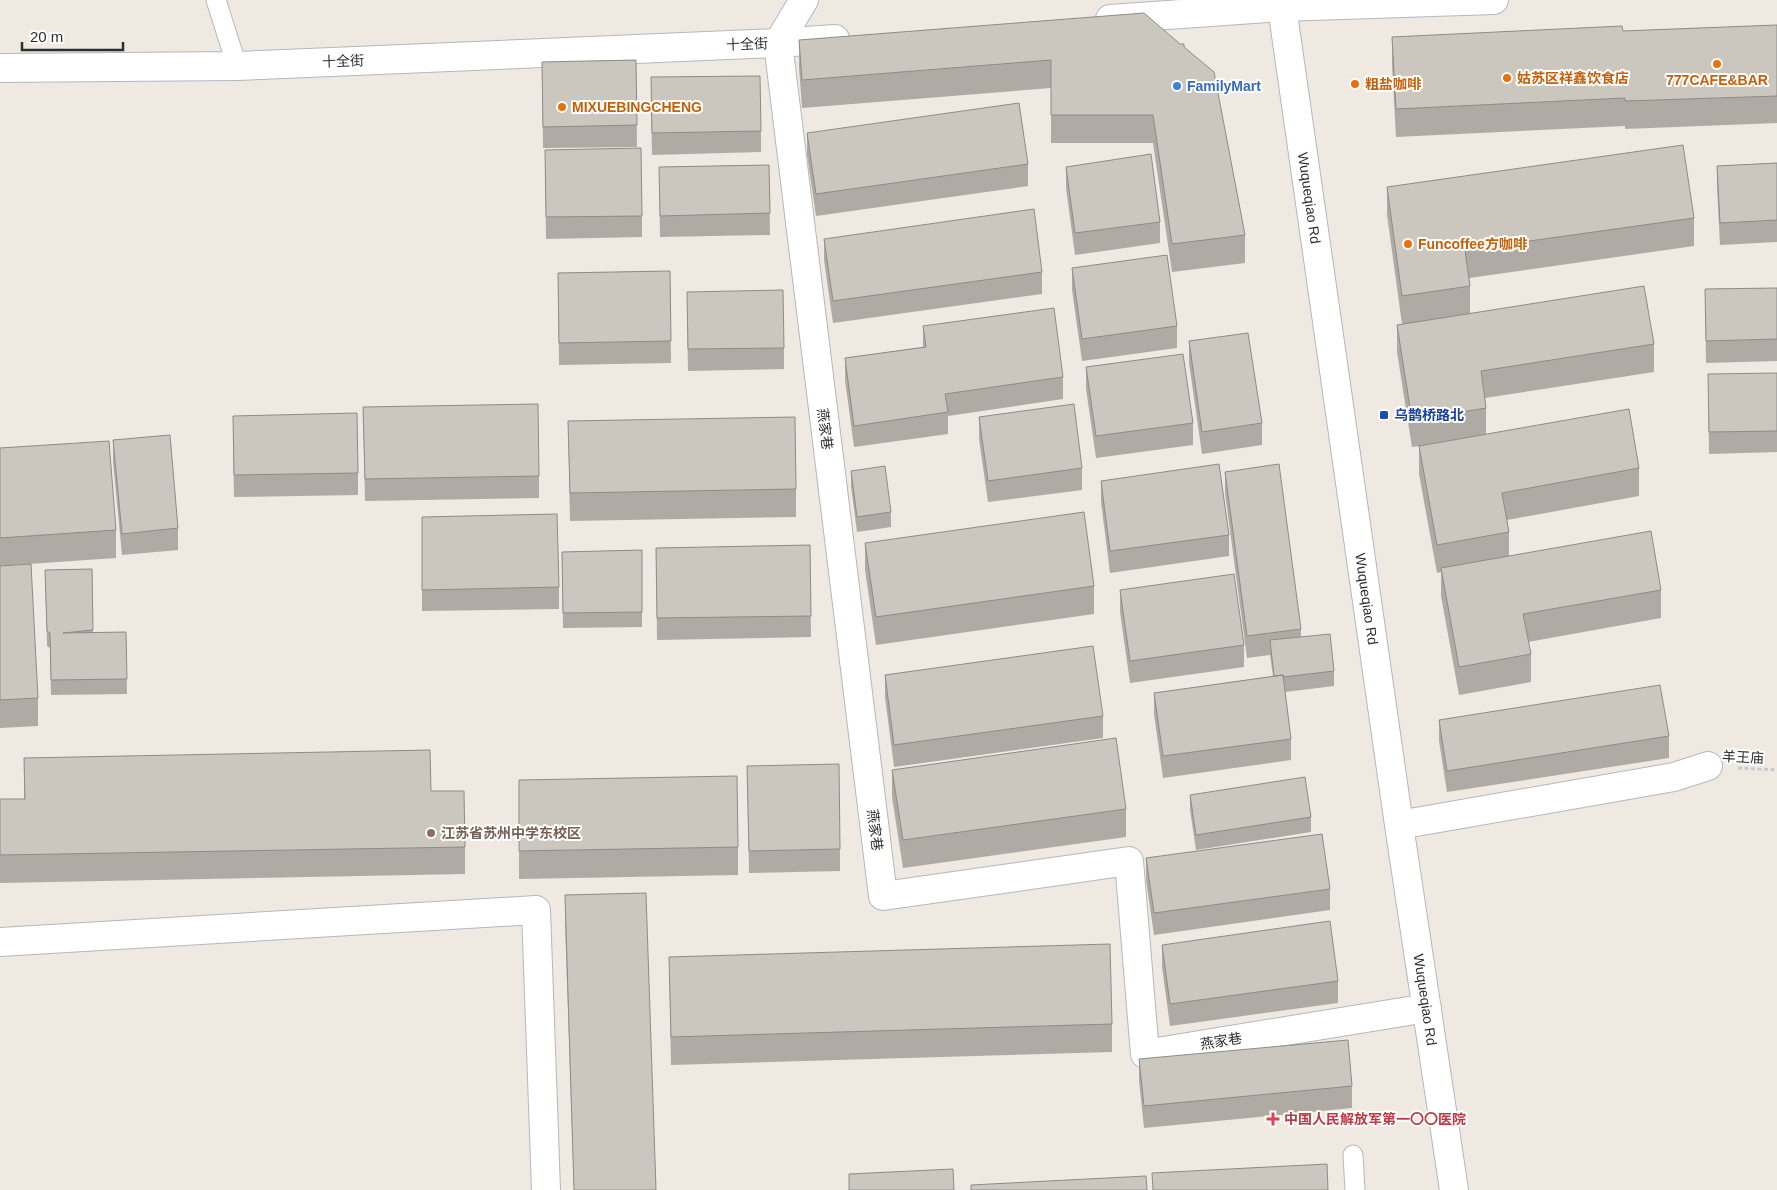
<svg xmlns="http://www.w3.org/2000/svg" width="1777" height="1190" font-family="Arial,'Noto Sans SC',sans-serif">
	<rect width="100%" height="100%" fill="#efe9e1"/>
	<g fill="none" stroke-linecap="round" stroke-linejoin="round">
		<defs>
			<path id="service" d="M216 0 237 66
				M1353 1155 1355 1190"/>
			<path id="minor" d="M804 0 778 43 883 896 1129 861 1145 1054 1427 1008
				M1399 825 1674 777 1708 766
				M0 942 536 910 546 1190"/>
			<g id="tertiary">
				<path id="s1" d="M1281 0 1399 825 1454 1190"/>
			</g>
			<path id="secondary" d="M1110 19 1281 7 1494 0
				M0 68 237 66 778 43 835 39"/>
		</defs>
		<use href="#service" stroke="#b4b7c1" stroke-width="21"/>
		<use href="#minor" stroke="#b4b7c1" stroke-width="30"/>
		<use href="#tertiary" stroke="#b4b7c1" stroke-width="30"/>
		<use href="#secondary" stroke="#b4b7c1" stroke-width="30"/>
		<path stroke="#c9c9c9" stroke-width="3" stroke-dasharray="4 2.5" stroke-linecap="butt" d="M1738 768 1777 770"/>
		<use href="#service" stroke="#fff" stroke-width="19"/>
		<use href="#minor" stroke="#fff" stroke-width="28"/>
		<use href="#tertiary" stroke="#fff" stroke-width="28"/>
		<use href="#secondary" stroke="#fff" stroke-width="28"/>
	</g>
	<path fill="#afaba4" d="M1777 25V123L1625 129V126L1396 137 1392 65V37L1623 31Z
		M799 40 1184 47 1245 235V263L1172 272 1153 143H1051V88L802 108 799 68Z
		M636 60 637 147 543 148 542 62Z
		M651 99 761 131V152L652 155Z
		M807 133 1028 164V186L816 216 807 155Z
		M545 150 642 216V237L546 239Z
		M1777 163V242L1720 245 1717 187V166Z
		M769 165 770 235 660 237 659 167Z
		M1066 167 1160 222V243L1075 255 1066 188Z
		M1387 187 1694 218V246L1469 278 1470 286V313L1654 344V372L1485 398 1486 408V435L1639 468V496L1507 520 1509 532V556L1661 590V618L1528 642 1531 654V682L1459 695 1441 596V572L1437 573 1419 474V446L1430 445 1412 447 1397 352V325L1402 324 1387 215Z
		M824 239 1042 272V294L833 323 824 260Z
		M1072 268 1177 326V348L1082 361 1072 290Z
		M670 271 671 363 559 365 558 273Z
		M1777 288V361L1706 363 1705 289Z
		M687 314 784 348V369L688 371Z
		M923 326 1063 377V399L948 416V434L854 447 845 380V358L923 347Z
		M1189 341 1262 423V445L1202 454 1189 363Z
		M1086 367 1193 423V445L1096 458 1086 389Z
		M1777 373V452L1709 454 1708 396Z
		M363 407 539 476V498L365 501Z
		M979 417 1082 468V490L988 502 979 439Z
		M568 421 796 489V517L570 521Z
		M233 437 358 473V495L234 497Z
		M113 440 178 528V550L122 555 113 462Z
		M0 448 116 530V558L0 566Z
		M851 471 891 512V527L857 532 851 486Z
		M1225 472 1301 629V637L1334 671V686L1285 692 1291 739V760L1163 778 1154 714V693L1273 676 1270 655 1247 658 1225 493Z
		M1101 481 1229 535V556L1110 573 1101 502Z
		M422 517 559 587V609L422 611Z
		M865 543 1094 586V614L876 645 865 570Z
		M810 545 811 637 657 640 656 548Z
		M642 550V627L563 628 562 552Z
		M0 566 38 698V726L0 728Z
		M92 569 93 632H126L127 694 51 695 50 648 47 646 45 570Z
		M1120 590 1244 645V667L1130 683 1120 612Z
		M885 675 1103 716V738L894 767 885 697Z
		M1439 720 1669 736V758L1447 792 1439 741Z
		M24 758 431 791 465 847V874L0 883V799H24Z
		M747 766 840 849V871L749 873Z
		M892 770 1126 809V837L903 868 892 797Z
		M1190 795 1311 817V832L1196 850 1190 810Z
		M519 808 738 847V875L519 879Z
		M1146 858 1330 889V910L1154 935 1146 880Z
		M565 895 656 1190H574L565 923Z
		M1162 945 1338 981V1003L1170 1026 1162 967Z
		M669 957 1112 1024V1052L671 1065Z
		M1139 1059 1352 1086V1108L1144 1128 1139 1081Z"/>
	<path fill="#cbc7bf" stroke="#8e8b86" d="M1144 13 1180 44H1184V47L1214 72 1245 235 1172 244 1153 115H1051V60L802 80 799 40Z
		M1777 25V96L1625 101V98L1396 109 1392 37 1622 26 1623 31Z
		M636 60 637 125 543 127 542 62Z
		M760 76 761 131 652 133 651 77Z
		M1019 103 1028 164 816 194 807 133Z
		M1683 145 1694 218 1465 250 1470 286 1402 296 1387 187Z
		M641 148 642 216 546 217 545 150Z
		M1151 154 1160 222 1075 233 1066 167Z
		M1777 163V220L1720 223 1717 166Z
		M769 165 770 213 660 216 659 167Z
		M1034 209 1042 272 833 301 824 239Z
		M1167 255 1177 326 1082 339 1072 268Z
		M670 271 671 341 559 343 558 273Z
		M1644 286 1654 344 1481 371 1486 408 1412 420 1397 325Z
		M1777 288V339L1706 341 1705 289Z
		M783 290 784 348 688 349 687 292Z
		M1054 308 1063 377 945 394 948 412 854 426 845 358 926 347 923 326Z
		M1248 333 1262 423 1202 432 1189 341Z
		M1183 354 1193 423 1096 436 1086 367Z
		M1777 373V431L1709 432 1708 374Z
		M538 404 539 476 365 479 363 407Z
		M1074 404 1082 468 988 481 979 417Z
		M1629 409 1639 468 1502 493 1509 532 1437 545 1419 446Z
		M357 413 358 473 234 475 233 416Z
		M795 417 796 489 570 493 568 421Z
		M170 435 178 528 122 534 113 440Z
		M109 441 116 530 0 538V448Z
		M1219 464 1229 535 1110 551 1101 481Z
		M1279 464 1301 629 1247 636 1225 472Z
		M885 466 891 512 857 517 851 471Z
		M1084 512 1094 586 876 617 865 543Z
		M557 514 559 587 422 590V517Z
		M1651 531 1661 590 1523 614 1531 654 1459 667 1441 568Z
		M810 545 811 616 657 618 656 548Z
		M642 550V612L563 613 562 552Z
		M31 564 38 698 0 700V566Z
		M92 569 93 630 63 633 126 632 127 679 51 680 50 633 47 631 45 570Z
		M1234 574 1244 645 1130 661 1120 590Z
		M1330 634 1334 671 1283 677V675L1274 676 1270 640Z
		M1093 646 1103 716 894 745 885 675Z
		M1283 675 1291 739 1163 756 1154 693Z
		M1660 685 1669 736 1447 771 1439 720Z
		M1116 738 1126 809 903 840 892 770Z
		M430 750 431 791H464L465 847 0 855V799H25L24 758Z
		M839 764 840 849 749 851 747 766Z
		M737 776 738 847 519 851V780Z
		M1305 777 1311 817 1196 835 1190 795Z
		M1322 834 1330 889 1154 913 1146 858Z
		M646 893 656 1190H574L565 895Z
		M1330 921 1338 981 1170 1004 1162 945Z
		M1110 944 1112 1024 671 1037 669 957Z
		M1348 1040 1352 1086 1144 1106 1139 1059Z
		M1327 1164 1328 1190H1153L1152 1173Z
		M953 1169 954 1190H849V1174Z
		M1146 1176 1147 1190H971V1185Z"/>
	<g fill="#e8710a" stroke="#fff" stroke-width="2">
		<circle cx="1717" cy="64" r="5"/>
		<circle cx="1507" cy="78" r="5"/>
		<circle cx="1355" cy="84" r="5"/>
		<circle cx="562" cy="107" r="5"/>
		<circle cx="1408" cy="244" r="5"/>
	</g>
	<circle fill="#3f7fe0" stroke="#fff" stroke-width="2" cx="1177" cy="86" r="5"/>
	<rect fill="#1a4fb4" stroke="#fff" stroke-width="2" x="1379" y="410" width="10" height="10" rx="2.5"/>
	<circle fill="#8d6e63" stroke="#fff" stroke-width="2" cx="431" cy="833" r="5"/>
	<path fill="#e0444e" stroke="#fff" stroke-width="2" d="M1270.5 1111.5h5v5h5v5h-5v5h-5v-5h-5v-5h5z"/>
	<g text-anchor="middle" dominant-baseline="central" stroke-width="4" stroke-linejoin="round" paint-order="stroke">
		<g font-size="14" fill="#2e2e2e" stroke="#fff">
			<text transform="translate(747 44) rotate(-2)">十全街</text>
			<text transform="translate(343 61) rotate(-2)">十全街</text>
			<text stroke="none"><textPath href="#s1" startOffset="200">Wuqueqiao Rd</textPath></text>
			<text transform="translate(825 429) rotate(83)">燕家巷</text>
			<text stroke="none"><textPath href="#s1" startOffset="605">Wuqueqiao Rd</textPath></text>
			<text transform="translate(1743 757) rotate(3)">羊王庙</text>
			<text transform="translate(875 830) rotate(83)">燕家巷</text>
			<text stroke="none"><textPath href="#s1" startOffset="1010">Wuqueqiao Rd</textPath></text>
			<text transform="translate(1221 1041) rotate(-9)">燕家巷</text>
		</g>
		<g font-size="14" font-weight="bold" fill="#c56008" stroke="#fff" text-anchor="start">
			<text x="1517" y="78">姑苏区祥鑫饮食店</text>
			<text x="1717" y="80" text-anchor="middle">777CAFE&amp;BAR</text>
			<text x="1365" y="84">粗盐咖啡</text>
			<text x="572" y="107">MIXUEBINGCHENG</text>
			<text x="1418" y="244">Funcoffee方咖啡</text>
		</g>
		<g font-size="14" font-weight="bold" fill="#366cbe" stroke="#fff" text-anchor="start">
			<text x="1187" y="86">FamilyMart</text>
		</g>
		<g font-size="14" font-weight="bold" fill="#164399" stroke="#fff" text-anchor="start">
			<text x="1394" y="415">乌鹊桥路北</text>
		</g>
		<g font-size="14" font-weight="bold" fill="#785e54" stroke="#fff" text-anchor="start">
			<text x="441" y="833">江苏省苏州中学东校区</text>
		</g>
		<g font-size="14" font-weight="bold" fill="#be3a42" stroke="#fff" text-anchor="start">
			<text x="1284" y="1119">中国人民解放军第一〇〇医院</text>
		</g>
	</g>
	<path d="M22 42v8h101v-8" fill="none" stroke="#2e2e2e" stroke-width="2.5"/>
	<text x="30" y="42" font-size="15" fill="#2e2e2e" stroke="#ffffff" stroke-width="4" paint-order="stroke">20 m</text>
</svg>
